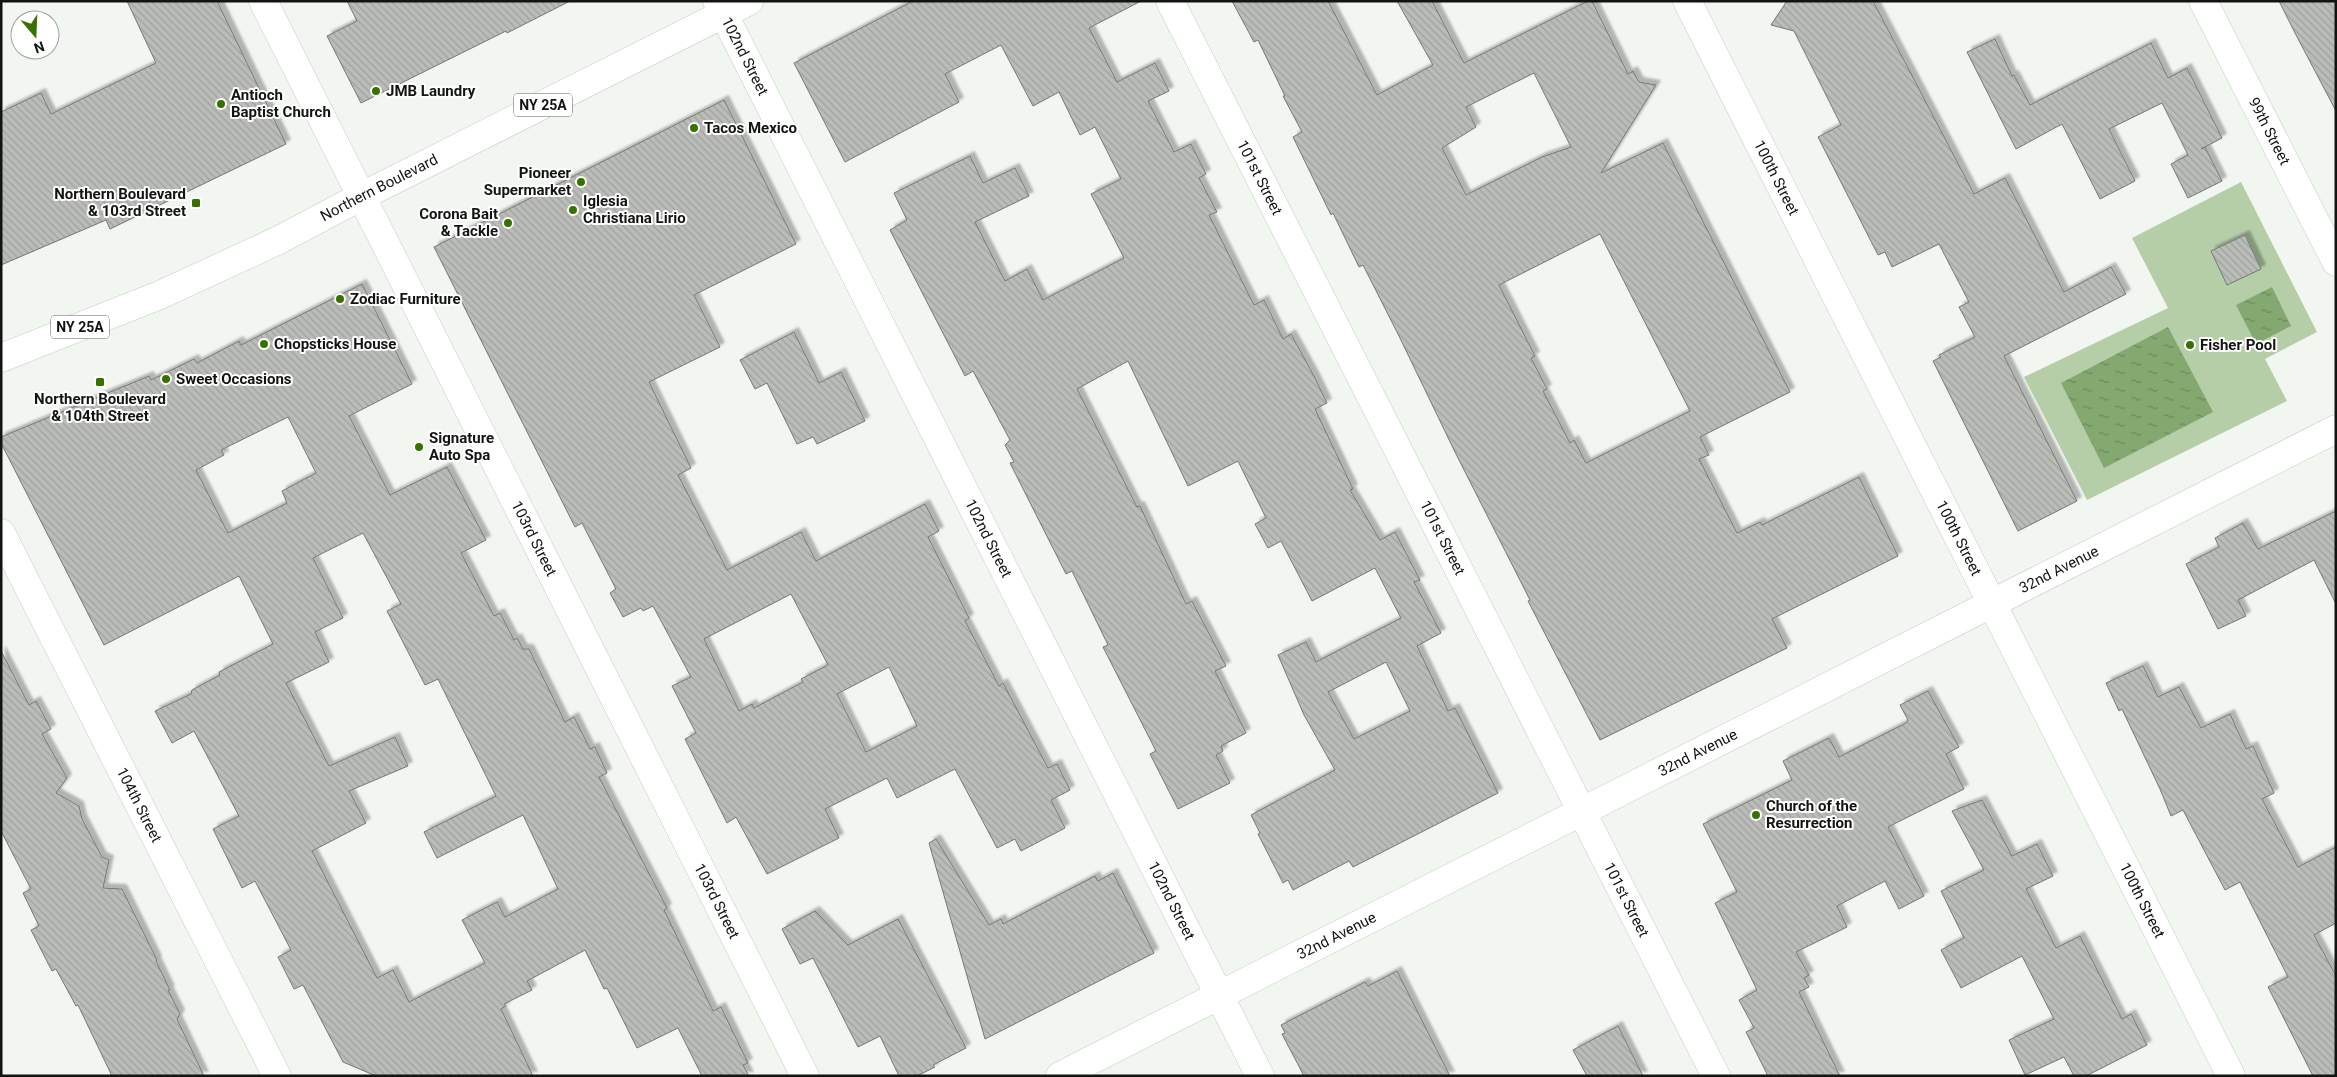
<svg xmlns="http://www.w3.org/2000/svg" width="2337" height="1077" font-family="Roboto,sans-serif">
	<defs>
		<pattern id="water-ripples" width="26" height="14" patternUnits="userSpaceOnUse" patternTransform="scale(1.25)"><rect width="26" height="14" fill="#84a970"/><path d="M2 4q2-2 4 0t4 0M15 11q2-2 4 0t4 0" fill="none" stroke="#6b885b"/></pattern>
		<pattern id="building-back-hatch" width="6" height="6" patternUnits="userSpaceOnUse" patternTransform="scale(1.25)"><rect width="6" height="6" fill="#b9bcb7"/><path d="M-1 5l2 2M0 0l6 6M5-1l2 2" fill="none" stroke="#9ea19c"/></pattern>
		<filter id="shadow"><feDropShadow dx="4.5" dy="-4.5" stdDeviation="1" flood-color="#0004"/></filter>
	</defs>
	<rect width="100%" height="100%" fill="#f2f6f0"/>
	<path fill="#b5cea8" d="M2241 182 2317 332 2265 359 2287 401 2087 500 2024 377 2168 308 2132 238Z"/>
	<path fill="url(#water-ripples)" d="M2272 287 2291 326 2256 344 2236 305Z
		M2168 327 2213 412 2104 468 2061 383Z"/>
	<path fill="url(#building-back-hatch)" stroke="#757873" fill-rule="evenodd" filter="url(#shadow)" d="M127 1H217L286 144 110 229 106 220 1 265V112L41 93 51 114 156 63Z
		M347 1H570L507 33 506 31 361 103 327 36 357 21Z
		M913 1H1141L1089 28 1117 82 1155 63 1169 91 1148 101 1174 152 1191 144 1206 174 1199 178 1217 212 1209 215 1254 305 1264 300 1283 339 1291 334 1314 376 1327 403 1315 409 1353 489 1350 490 1380 540 1395 532 1420 580 1414 582 1441 633 1417 646 1448 711 1455 708 1498 793 1353 867 1349 861 1293 890 1288 880 1283 883 1258 834 1260 833 1251 815 1335 770 1304 715 1278 655 1306 642 1316 662 1401 618 1375 568 1312 601 1281 541 1268 548 1255 524 1266 518 1238 461 1188 486 1128 361 1077 389 1137 507 1140 506 1186 604 1192 601 1226 666 1215 671 1246 733 1221 746 1223 751 1216 755 1230 783 1178 809 1150 754 1156 751 1103 647 1108 645 1072 571 1066 574 1010 463 1014 462 1005 445 1010 440 973 371 965 376 890 230 907 220 894 193 970 156 983 183 1015 168 1029 196 975 222 1005 281 1027 269 1043 300 1124 258 1091 194 1121 179 1095 127 1080 135 1059 92 1033 106 1001 45 945 74 959 102 845 162 794 63ZM1386 662 1410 711 1354 739 1328 692Z
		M1232 1H1328L1377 95 1433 65 1397 1H1432L1464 63 1588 1H1592L1628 74 1633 71 1639 82 1656 85 1601 173 1663 143 1790 392 1700 437 1709 455 1699 459 1737 533 1760 522 1762 525 1859 477 1898 556 1772 619 1787 648 1600 740 1528 601 1530 600 1455 452 1399 336 1363 265 1359 267 1333 213 1331 215 1293 137 1302 132 1283 96H1285L1258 40 1254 42ZM1534 73 1571 147 1542 157 1466 195 1442 148 1476 127 1466 107ZM1600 234 1690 411 1586 463 1574 440 1570 443 1543 391 1547 389 1531 358 1535 356 1499 285Z
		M1787 1H1873L1974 194 2005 178 2064 292 2111 267 2126 294 2004 356 2077 501 2018 531 1933 361 1941 357 1939 355 1975 337 1959 307 1969 302 1939 244 1892 267 1885 252 1878 255 1818 137 1841 125 1794 31 1771 25Z
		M2279 1H2336V111L2295 33Z
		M1995 39 2012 76 2014 75 2030 105 2151 43 2168 78 2187 68 2222 138 2201 149 2205 147 2222 181 2188 198 2171 164 2188 155 2162 103 2109 129 2135 181 2100 199 2062 124 2016 149 1967 52Z
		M724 100 796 244 694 295 720 347 649 382 691 468 678 475 727 570 801 532 816 561 925 504 939 531 928 537 969 618 965 621 999 686 1003 683 1048 768 1057 764 1070 790 1051 800 1065 828 1021 851 1015 839 997 848 955 769 897 798 887 778 825 809 839 838 767 874 736 817 727 823 685 739 696 733 672 686 691 677 653 606 643 611 641 608 623 617 610 593 616 589 582 523 575 527 434 247ZM791 594 828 665 801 679 803 682 754 708 752 704 739 711 704 639ZM889 667 917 726 866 752 837 694Z
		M2245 235 2261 269 2227 285 2211 251Z
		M362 284 412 384 349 416 390 495 447 467 486 540 461 553 494 616 500 613 514 640 517 638 523 649H529L565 722 574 717 590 749 595 747 607 773 599 777 667 908 664 910 713 1011 721 1007 748 1063 743 1065 749 1076H702L678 1028 637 1048 607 988 604 989 585 950 527 981 532 990 504 1004 506 1006 501 1009 533 1076H376L343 1062 303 985 294 989 278 957 291 950 255 881 242 888 213 829 239 816 194 731 172 743 155 711 191 694 192 690 220 675 219 672 273 644 239 576 104 645 1 443V437L149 376 151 380 194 359 197 363 239 341 241 345ZM288 417 316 473 282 491 287 503 228 533 196 470 224 455 221 450ZM363 533 401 604 387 611 425 685 438 679 496 796 424 832 437 858 523 815 558 889 505 917 497 902 462 920 485 963 409 1002 393 970 377 978 312 851 366 823 349 791 408 766 395 737 329 766 286 683 329 662 315 632 343 618 313 558Z
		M794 332 819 383 841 372 865 421 817 444 813 437 797 444 767 383 755 389 740 360Z
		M2336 511V604L2314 560 2238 600 2246 616 2218 629 2186 564 2219 547 2215 538 2243 523 2258 549Z
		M1 651 29 705 36 701 51 729 42 734 67 778 56 793 79 806 82 819 102 857 109 860 103 888 122 889 157 960 156 961 170 990H168L180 1014 177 1019 204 1076H112L78 1005 76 1006 56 969 52 971 31 930 39 926 23 893 31 889 1 831Z
		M2143 666 2158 697 2179 687 2201 728 2230 714 2246 749 2253 746 2274 793 2262 799 2298 867 2336 847V923L2314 935 2336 976V1076H2313L2268 987 2288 977 2240 882 2225 890 2183 810 2171 816 2160 789 2122 709 2119 711 2106 683Z
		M1928 691 1959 747 1946 754 1964 789 1888 827 1924 896 1899 909 1885 881 1837 906 1847 927 1796 952 1809 975 1804 978 1809 987 1799 992 1840 1076H1768L1746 1032 1754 1028 1739 1000 1757 990 1715 903 1737 892 1703 824 1792 780 1783 761 1829 738 1839 757 1906 723 1908 720 1900 705Z
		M1982 800 2012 856 2037 844 2053 876 2026 889 2056 948 2080 936 2122 1019 2131 1014 2147 1045 2086 1076H2074L2064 1057 2025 1075 2009 1040 2054 1019 2022 956 1961 988 1941 950 1964 938 1941 891 1984 870 1952 811Z
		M936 839 989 925 1001 919 1003 924 1095 876 1098 881 1113 873 1154 953 985 1039 929 843Z
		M815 911 848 945 898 919 966 1048 933 1065 935 1067 917 1076H899L880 1036 858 1047 813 958 800 964 782 929Z
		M1397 971 1450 1076H1304L1282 1034 1285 1033 1281 1025 1365 982 1368 986Z
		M1618 1026 1643 1076H1587L1573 1050Z"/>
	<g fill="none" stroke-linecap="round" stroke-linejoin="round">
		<defs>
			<g id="minor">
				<path id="s1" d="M263 1 805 1076"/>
				<path id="s2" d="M717 1 1260 1076"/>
				<path id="s3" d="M1170 1 1716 1076"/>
				<path id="s4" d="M1687 1 2231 1076"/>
				<path id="s5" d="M2203 1 2336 262"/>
				<path id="s6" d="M1 533 277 1076"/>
				<path id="s7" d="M1060 1076 2336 429"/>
			</g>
			<g id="major">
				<path id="s8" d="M1 358 160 295 279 240 362 196 749 1"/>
			</g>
		</defs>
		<use href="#minor" stroke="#c7cbc5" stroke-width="29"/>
		<use href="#major" stroke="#c7cbc5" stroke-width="29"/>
		<use href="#minor" stroke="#fff" stroke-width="28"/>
		<use href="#major" stroke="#fff" stroke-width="28"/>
	</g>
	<g fill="#397100" stroke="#fff" stroke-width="2">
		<circle cx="376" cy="91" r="5"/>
		<circle cx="221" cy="104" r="5"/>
		<circle cx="694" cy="128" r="5"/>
		<circle cx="581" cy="182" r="5"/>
		<rect x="191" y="198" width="10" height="10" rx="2.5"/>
		<circle cx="573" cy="210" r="5"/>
		<circle cx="508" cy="223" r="5"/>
		<circle cx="340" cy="299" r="5"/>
		<circle cx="264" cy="344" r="5"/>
		<circle cx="2190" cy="345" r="5"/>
		<circle cx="166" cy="379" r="5"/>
		<rect x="95" y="377" width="10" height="10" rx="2.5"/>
		<circle cx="419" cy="447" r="5"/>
		<circle cx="1756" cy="815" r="5"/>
	</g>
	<g text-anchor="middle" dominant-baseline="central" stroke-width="4" stroke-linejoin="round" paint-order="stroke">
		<g fill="#fff" stroke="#595a59" stroke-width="1">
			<rect x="514" y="93.5" width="58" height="23" rx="4"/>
			<rect x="51" y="315.5" width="58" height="23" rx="4"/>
		</g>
		<g font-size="14" font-weight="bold" fill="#121412">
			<text x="543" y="105">NY 25A</text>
			<text x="80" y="327">NY 25A</text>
		</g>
		<g font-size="15" fill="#121412" stroke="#fff">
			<text stroke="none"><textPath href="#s2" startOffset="62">102nd Street</textPath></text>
			<text stroke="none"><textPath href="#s5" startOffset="146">99th Street</textPath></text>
			<text stroke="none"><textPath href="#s3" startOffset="198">101st Street</textPath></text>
			<text stroke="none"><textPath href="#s4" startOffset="198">100th Street</textPath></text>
			<text stroke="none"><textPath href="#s8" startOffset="415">Northern Boulevard</textPath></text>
			<text stroke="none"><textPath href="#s1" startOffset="602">103rd Street</textPath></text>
			<text stroke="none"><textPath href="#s2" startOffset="602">102nd Street</textPath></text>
			<text stroke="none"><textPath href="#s3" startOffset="602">101st Street</textPath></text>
			<text stroke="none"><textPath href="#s4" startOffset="602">100th Street</textPath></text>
			<text stroke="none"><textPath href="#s7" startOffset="1120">32nd Avenue</textPath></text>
			<text stroke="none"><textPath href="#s7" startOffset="715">32nd Avenue</textPath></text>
			<text stroke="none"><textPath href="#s6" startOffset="305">104th Street</textPath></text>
			<text stroke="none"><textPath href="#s3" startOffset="1008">101st Street</textPath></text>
			<text stroke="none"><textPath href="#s1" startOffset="1008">103rd Street</textPath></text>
			<text stroke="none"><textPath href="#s2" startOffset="1008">102nd Street</textPath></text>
			<text stroke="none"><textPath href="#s4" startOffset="1008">100th Street</textPath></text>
			<text stroke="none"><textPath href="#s7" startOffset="310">32nd Avenue</textPath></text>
		</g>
		<g font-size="15" font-weight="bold" fill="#121412" stroke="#fff" text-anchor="start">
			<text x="386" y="91">JMB Laundry</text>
			<text x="231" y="95">Antioch<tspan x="231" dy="17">Baptist Church</tspan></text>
			<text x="704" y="128">Tacos Mexico</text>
			<text x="571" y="173" text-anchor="end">Pioneer<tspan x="571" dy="17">Supermarket</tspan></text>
			<text x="186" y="194" text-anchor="end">Northern Boulevard<tspan x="186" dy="17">&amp; 103rd Street</tspan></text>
			<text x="583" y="201">Iglesia<tspan x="583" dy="17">Christiana Lirio</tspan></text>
			<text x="498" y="214" text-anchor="end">Corona Bait<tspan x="498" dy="17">&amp; Tackle</tspan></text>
			<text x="350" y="299">Zodiac Furniture</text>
			<text x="274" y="344">Chopsticks House</text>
			<text x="2200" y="345">Fisher Pool</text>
			<text x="176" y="379">Sweet Occasions</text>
			<text x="100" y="399" text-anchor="middle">Northern Boulevard<tspan x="100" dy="17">&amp; 104th Street</tspan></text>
			<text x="429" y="438">Signature<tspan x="429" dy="17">Auto Spa</tspan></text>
			<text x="1766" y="806">Church of the<tspan x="1766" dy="17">Resurrection</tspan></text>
		</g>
	</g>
	<rect width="2337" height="1077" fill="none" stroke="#121412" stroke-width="5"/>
	<g transform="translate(35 35) rotate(161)"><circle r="24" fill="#ffffff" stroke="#a0a1a0"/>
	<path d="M0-4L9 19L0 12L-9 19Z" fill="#397100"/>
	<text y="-8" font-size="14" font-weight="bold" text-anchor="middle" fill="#121412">N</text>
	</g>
</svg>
